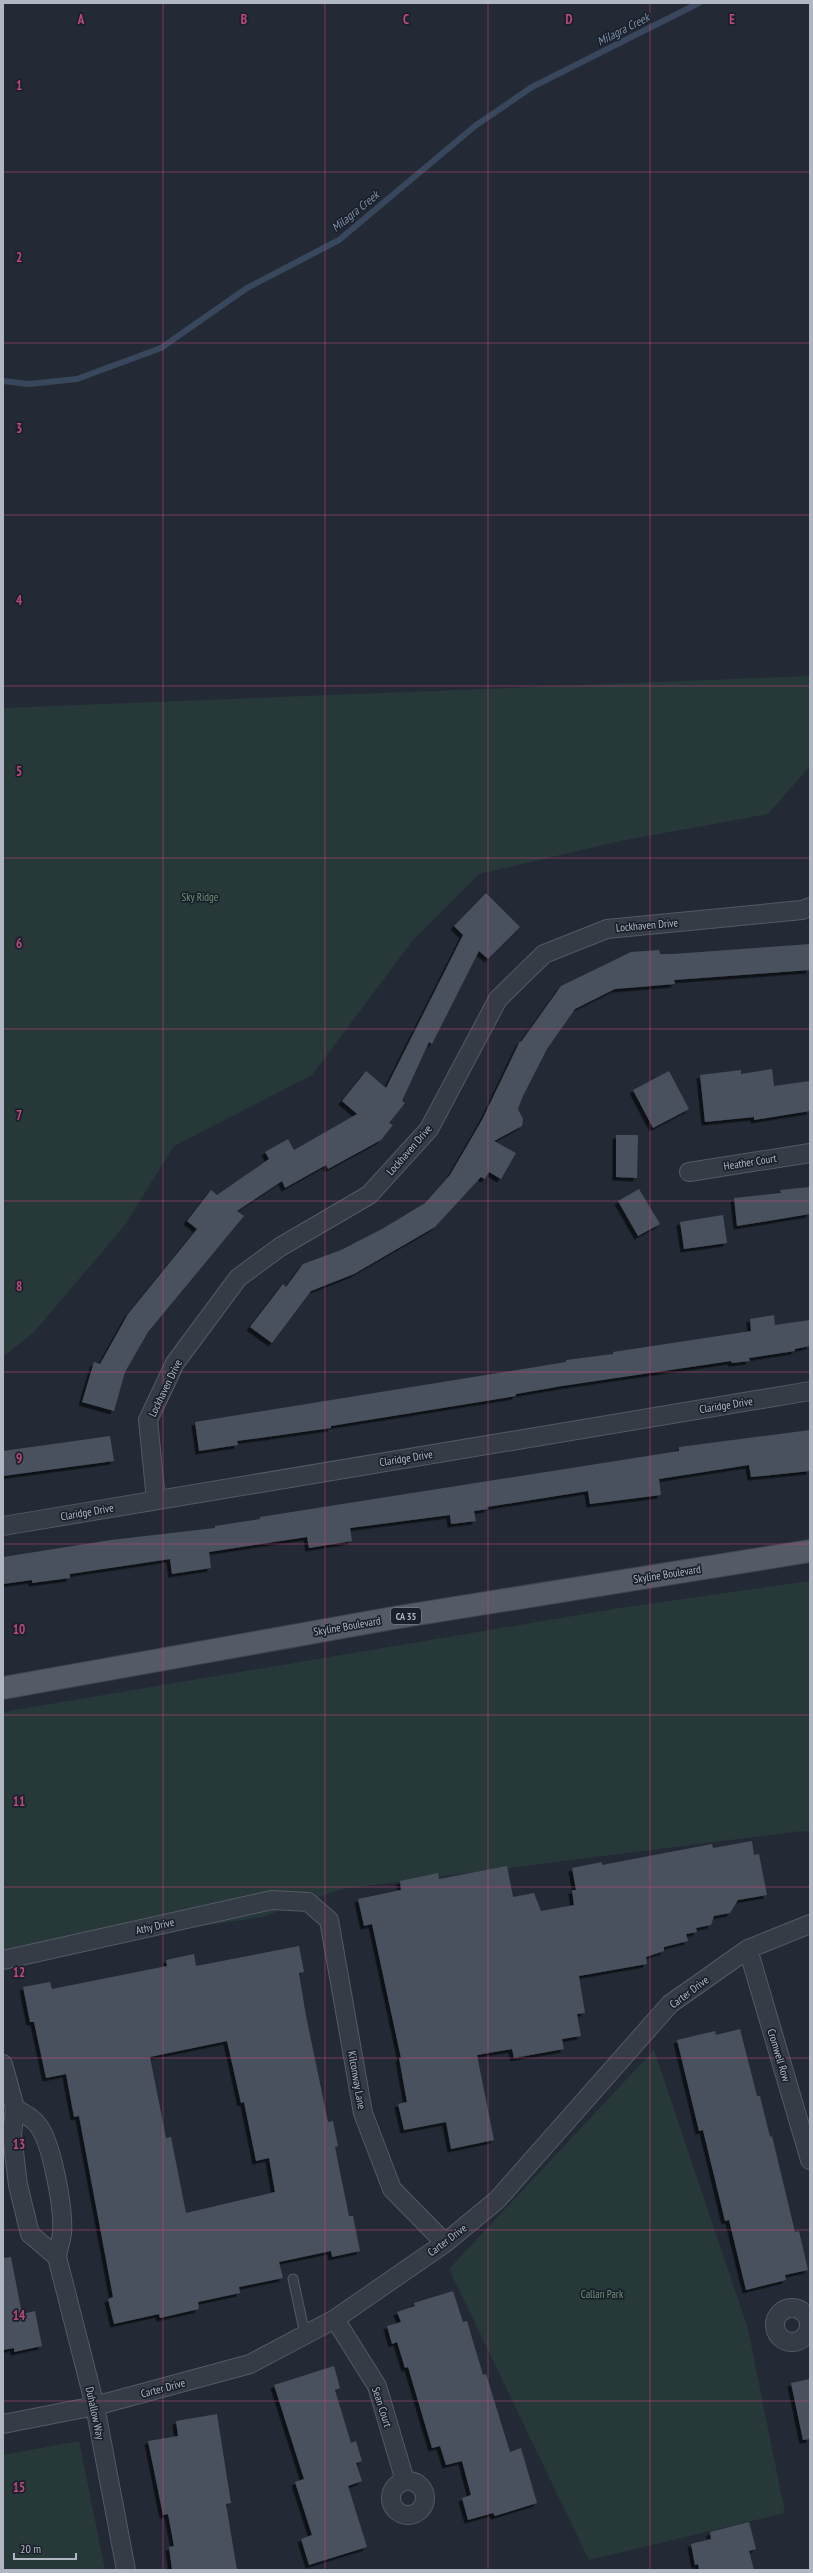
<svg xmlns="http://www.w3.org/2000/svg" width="813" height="2573" font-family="'PT Sans Narrow',sans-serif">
	<defs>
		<filter id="shadow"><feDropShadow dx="-3.5" dy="3.5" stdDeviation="0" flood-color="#0009"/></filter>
	</defs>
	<rect width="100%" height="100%" fill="#232a35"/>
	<path fill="#273839" d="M810 676V766L768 814 620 841 479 874 413 940 312 1075 174 1146 124 1226 34 1332 3 1357V708Z
		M810 1581V1832L802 1831 342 1889 262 1917 3 1955V1712L620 1608Z
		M654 2050 748 2329 785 2513 589 2560 449 2269Z
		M79 2441 105 2570H3V2455Z"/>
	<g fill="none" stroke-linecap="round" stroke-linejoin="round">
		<path stroke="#39475d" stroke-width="6" d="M3 381 29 384 77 379 161 348 247 288 339 240 475 126 532 87 699 3"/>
	</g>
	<path fill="#49515f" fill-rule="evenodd" filter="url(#shadow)" d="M486 893 520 927 488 959 479 951 432 1044 429 1042 402 1101 405 1103 389 1123 393 1125 381 1140 328 1169 326 1165 285 1188 282 1181 237 1211 244 1216 148 1332 125 1372 114 1411 82 1402 94 1362 100 1364 128 1314 197 1229 187 1221 211 1190 217 1195 269 1159 265 1152 288 1139 294 1150 357 1114 342 1101 366 1071 386 1088 463 935 454 926Z
		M810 944V970L674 980 675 984 615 989 575 1009 547 1049 523 1096 518 1109 523 1119 522 1126 494 1141 516 1153 501 1179 489 1172 485 1179 481 1177 435 1227 354 1274 311 1291 272 1343 250 1327 283 1284 286 1287 303 1264 341 1250 382 1229 425 1203 450 1175 482 1120 520 1041 521 1042 561 986 631 952 659 950 660 954H673Z
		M772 1069 774 1086 810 1081V1111L754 1120V1117L705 1122 700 1075 741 1070V1074Z
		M669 1071 689 1109 653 1128 633 1090Z
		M616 1135H638L637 1178 616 1177Z
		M810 1187V1214L737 1226 734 1198 781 1193 780 1190Z
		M639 1189 660 1224 638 1236 618 1201Z
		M723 1215 727 1243 684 1249 680 1222Z
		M774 1315 775 1325 810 1320V1346L795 1349V1351L749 1358 750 1361 732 1363 731 1361 562 1386 516 1394V1396L331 1426V1428L237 1441 238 1445 199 1451 195 1422 566 1362V1360L613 1354V1352L751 1331 750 1319Z
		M810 1430V1471L751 1477 749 1465 659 1479 661 1495 590 1504 588 1491 487 1507 488 1509 474 1511 476 1521 451 1524 450 1515 350 1528 352 1541 309 1548 307 1537 209 1552 211 1568 172 1574 170 1559 70 1574V1578L32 1583V1580L3 1584V1557L111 1540 215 1528V1526L260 1519V1517L679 1451V1447Z
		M110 1436 114 1461 3 1476V1451Z
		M752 1841 754 1855 759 1854 767 1895 738 1900 730 1913 714 1916 711 1925 696 1928 697 1932 686 1934 688 1941 664 1947V1951L646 1957 647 1964 579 1976 585 2013 577 2014 581 2036 562 2039 564 2049 514 2058 512 2049 477 2055 494 2140 451 2149 446 2122 404 2130 398 2104 407 2102 399 2058H401L372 1924 364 1926 358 1899 401 1890 400 1881 438 1873 439 1879 507 1866 513 1897 534 1893 541 1911 574 1905 572 1890H576L572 1868 602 1862V1865L712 1844 713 1848Z
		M299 1946 304 1972 299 1973 306 2016 328 2122 333 2121 338 2146 335 2147 349 2216H353L360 2251 332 2257 331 2251 279 2262 283 2278 239 2287 240 2293 198 2302 199 2309 160 2318 159 2314 114 2324 108 2299 113 2297 79 2116 74 2117 66 2074 46 2078 34 2022H30L23 1987 50 1982 52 1989 167 1966 166 1960 194 1954 196 1966ZM227 2041 241 2103 244 2102 256 2161 269 2158 275 2192 186 2213 171 2137 166 2138 150 2057Z
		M740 2029 757 2096H760L770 2137 772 2136 795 2232 799 2231 808 2270 785 2275 786 2280 746 2290 729 2220 725 2221 703 2130 699 2131 677 2040 715 2031 716 2035Z
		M11 2257 22 2314 35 2311 42 2346 14 2352V2348L3 2350V2258Z
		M453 2291 463 2322 467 2321 483 2375 486 2374 510 2452 521 2448 537 2503 495 2516 493 2513 468 2520 462 2498 471 2495 462 2461 446 2465 440 2446 432 2448 408 2367 405 2368 397 2342 392 2344 387 2326 401 2322 397 2312 415 2306 414 2303Z
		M334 2366 340 2388 335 2390 351 2443 356 2441 362 2461 356 2463 362 2481 348 2486 367 2547 309 2565 301 2539 312 2535 295 2482 304 2479 274 2385Z
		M810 2379V2439L803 2440 791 2383Z
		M217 2414 231 2503 226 2504 237 2570H172L169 2547 174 2546 168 2514 163 2515 148 2441 178 2436 176 2421Z
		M749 2522 756 2549 749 2551 754 2570H699L698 2564 695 2565 691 2544 711 2539 710 2532Z"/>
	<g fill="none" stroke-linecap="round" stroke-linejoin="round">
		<defs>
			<path id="service" d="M293 2279 305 2334"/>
			<path id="minor" d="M689 1172 810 1153
				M156 1500 148 1420 175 1363 238 1278 280 1247 369 1195 429 1129 498 999 544 954 607 929 802 910 810 907
				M3 1526 810 1391
				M748 1949 810 2160
				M3 1960 272 1900 308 1902 329 1920 363 2113 392 2189 445 2243
				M3 2064 15 2108 12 2135 18 2185 30 2234 57 2257
				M15 2108C22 2113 32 2117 37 2124 52 2141 64 2210 62 2233 61 2241 58 2249 57 2257L95 2406 126 2570
				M775 2325a17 17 0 1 1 34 0a17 17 0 1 1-34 0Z
				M335 2319 377 2386 405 2481
				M3 2424 95 2406 250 2364 335 2319 445 2243 497 2200 670 2004 748 1949 810 1924
				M391 2498a17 17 0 1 1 34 0a17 17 0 1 1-34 0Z"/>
			<path id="primary" d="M3 1688 393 1618 810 1551"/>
		</defs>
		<use href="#service" stroke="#535a64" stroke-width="11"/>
		<use href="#minor" stroke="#535a64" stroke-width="20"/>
		<use href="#primary" stroke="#3f4550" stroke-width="24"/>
		<use href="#service" stroke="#363c46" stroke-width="9"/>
		<use href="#minor" stroke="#363c46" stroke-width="18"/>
		<use href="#primary" stroke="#545b66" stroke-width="22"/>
	</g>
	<path fill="none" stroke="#bd487a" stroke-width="1" stroke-opacity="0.55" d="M163 3V2570M325 3V2570M488 3V2570M650 3V2570M3 172H810M3 343H810M3 515H810M3 686H810M3 858H810M3 1029H810M3 1201H810M3 1372H810M3 1544H810M3 1715H810M3 1887H810M3 2058H810M3 2230H810M3 2401H810"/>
	<g text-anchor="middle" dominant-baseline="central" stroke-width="3.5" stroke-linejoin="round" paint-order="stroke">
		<rect fill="#1b212b" stroke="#838a95" stroke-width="1" x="391" y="1608" width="30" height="16" rx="3"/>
		<g font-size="10" font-weight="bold" fill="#b0b7c3">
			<text x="406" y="1616">CA 35</text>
		</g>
		<g font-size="11" fill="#6a9174" stroke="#1b212b">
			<text x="200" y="897">Sky Ridge</text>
			<text x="602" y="2294">Callan Park</text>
		</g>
		<g font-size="11" fill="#b0b7c3" stroke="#1b212b">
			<text transform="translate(647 925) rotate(-5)">Lockhaven Drive</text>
			<text transform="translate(409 1150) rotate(-49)">Lockhaven Drive</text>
			<text transform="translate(750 1162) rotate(-9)">Heather Court</text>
			<text transform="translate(165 1388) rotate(-64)">Lockhaven Drive</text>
			<text transform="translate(726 1405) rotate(-9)">Claridge Drive</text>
			<text transform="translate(406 1458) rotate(-9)">Claridge Drive</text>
			<text transform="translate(87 1512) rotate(-10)">Claridge Drive</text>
			<text transform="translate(667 1574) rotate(-9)">Skyline Boulevard</text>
			<text transform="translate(347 1626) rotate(-10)">Skyline Boulevard</text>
			<text transform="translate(155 1926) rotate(-13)">Athy Drive</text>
			<text transform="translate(689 1992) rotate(-37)">Carter Drive</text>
			<text transform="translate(779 2055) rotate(73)">Cromwell Row</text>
			<text transform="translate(357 2080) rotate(80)">Kilconway Lane</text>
			<text transform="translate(447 2240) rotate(-37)">Carter Drive</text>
			<text transform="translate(163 2388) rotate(-15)">Carter Drive</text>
			<text transform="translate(382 2407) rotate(72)">Sean Court</text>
			<text transform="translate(95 2413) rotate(78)">Duhallow Way</text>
		</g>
		<g font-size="12" font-style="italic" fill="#7b8da8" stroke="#1b212b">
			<text transform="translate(623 29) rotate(-27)">Milagra Creek</text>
			<text transform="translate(355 211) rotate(-39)">Milagra Creek</text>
		</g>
	</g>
	<g font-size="13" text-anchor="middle" font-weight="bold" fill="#bd487a" stroke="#1b212b" stroke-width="3.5" stroke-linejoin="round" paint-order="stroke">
		<text x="81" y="24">A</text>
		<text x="244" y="24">B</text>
		<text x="406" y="24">C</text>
		<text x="569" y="24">D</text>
		<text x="732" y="24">E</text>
		<text x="19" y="90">1</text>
		<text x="19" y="262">2</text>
		<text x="19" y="433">3</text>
		<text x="19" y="605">4</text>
		<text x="19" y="776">5</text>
		<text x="19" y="948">6</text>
		<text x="19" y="1120">7</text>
		<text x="19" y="1291">8</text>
		<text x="19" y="1463">9</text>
		<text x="19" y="1634">10</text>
		<text x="19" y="1806">11</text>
		<text x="19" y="1977">12</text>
		<text x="19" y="2149">13</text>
		<text x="19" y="2320">14</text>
		<text x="19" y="2492">15</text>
	</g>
	<rect width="813" height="2573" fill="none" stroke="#b0b7c3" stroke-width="8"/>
	<path d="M14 2553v6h62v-6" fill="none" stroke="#b0b7c3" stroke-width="2"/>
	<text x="20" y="2553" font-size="12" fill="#b0b7c3" stroke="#1b212b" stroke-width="3" paint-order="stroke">20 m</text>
</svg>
